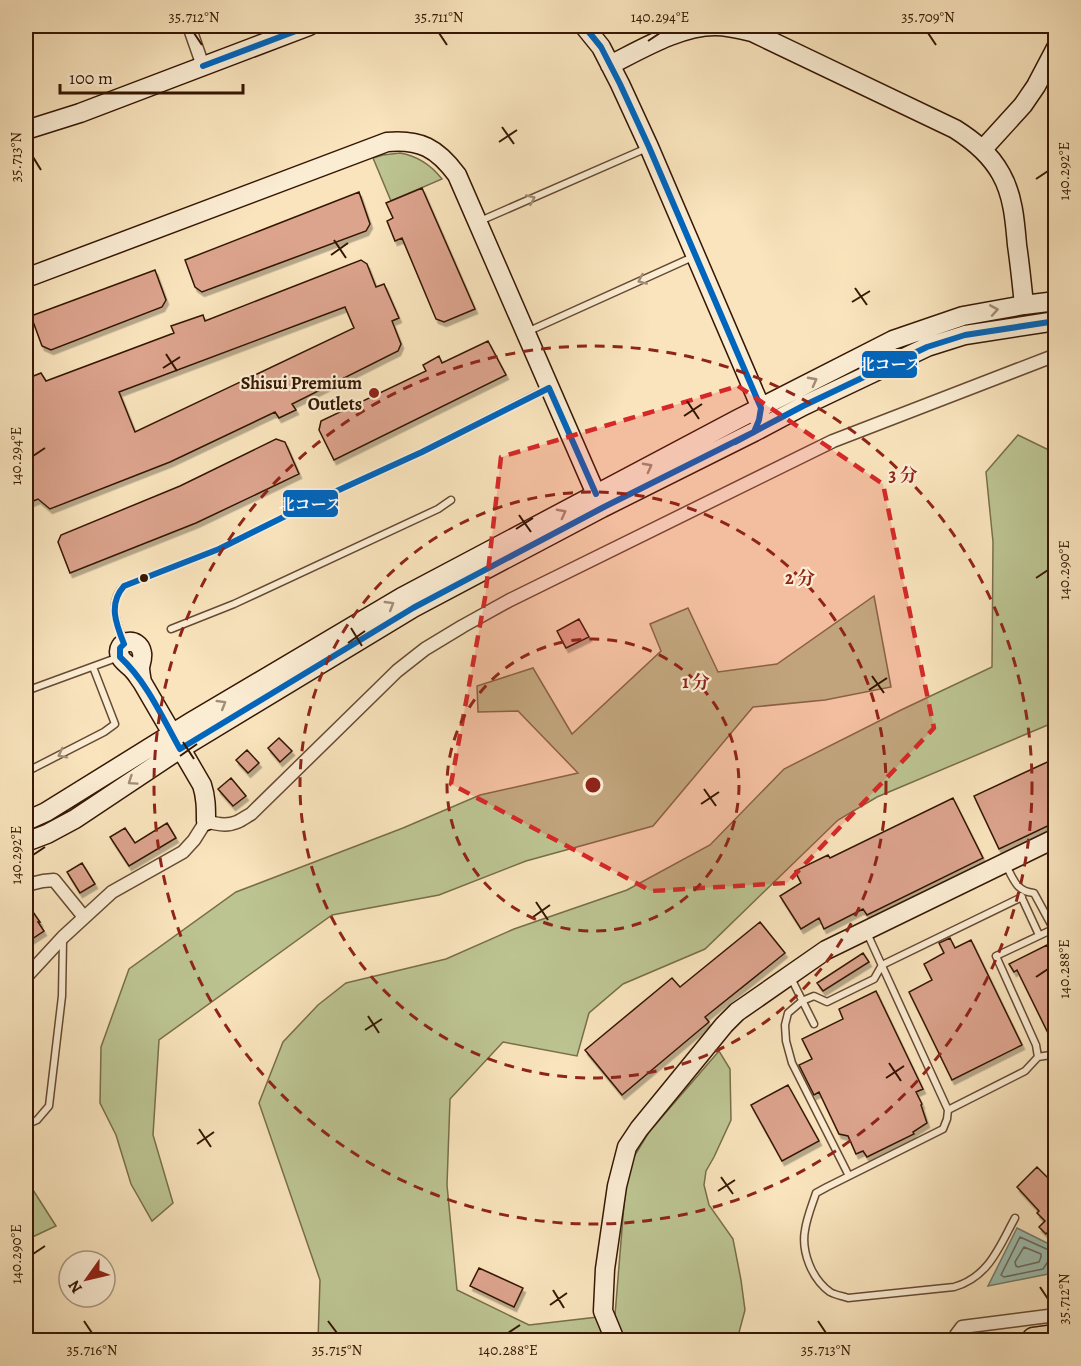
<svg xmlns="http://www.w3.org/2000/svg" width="1081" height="1366" font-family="Alegreya,'Noto Serif JP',serif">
	<defs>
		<filter id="shadow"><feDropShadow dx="2.5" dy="4.5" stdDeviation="0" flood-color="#0004"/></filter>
	</defs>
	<rect width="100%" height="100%" fill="#f9e4bd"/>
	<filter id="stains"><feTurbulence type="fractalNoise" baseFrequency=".00333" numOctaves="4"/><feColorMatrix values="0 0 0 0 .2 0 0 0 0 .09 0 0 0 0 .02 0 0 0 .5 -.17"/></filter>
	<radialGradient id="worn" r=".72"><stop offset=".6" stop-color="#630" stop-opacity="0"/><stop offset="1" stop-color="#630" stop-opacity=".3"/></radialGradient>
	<path fill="#bcc492" stroke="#786e4a" stroke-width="1.5" d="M400 153C418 156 431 165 442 179L391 201 373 158 383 155Z
		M1018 435 1055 453V722L877 797 838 820 705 949 623 984 589 1013 577 1056 503 1042 450 1099 447 1185 457 1290 529 1325 615 1315 627 1168 649 1132 719 1051 730 1069 731 1120 714 1157 706 1171 704 1185 709 1205 733 1239 741 1280 745 1310 737 1340H318L320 1280 259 1103 283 1042 318 1005 346 983 446 959 514 929 627 890 710 845 784 769 901 710 992 667 993 542 986 472Z
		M874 596 891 687 825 700 753 707 653 826 526 861 439 895 332 915 159 1040 153 1135 173 1203 152 1221 131 1184 116 1135 100 1103 101 1047 129 969 236 892 403 828 480 795 578 773 518 711 478 712 477 686 533 668 572 734 661 651 650 624 688 608 718 672 777 664Z
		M26 1179 56 1226 26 1240Z"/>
	<path fill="#9ebfb2" stroke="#747c6c" stroke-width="1.5" d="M1017 1228 1055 1247V1259L1048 1274 988 1286Z"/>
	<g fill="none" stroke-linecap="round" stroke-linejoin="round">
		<path stroke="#6a6b5a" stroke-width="1.5" d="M1024 1247 1041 1254V1257L1039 1262 1018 1267 1016 1266 1015 1262Z
			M1056 1251H1051L1020 1237 1001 1275 1004 1277 1043 1269 1049 1260 1056 1258"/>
	</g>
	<path fill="#dca38d" stroke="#351703" stroke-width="1.5" fill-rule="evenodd" filter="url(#shadow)" d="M422 188 475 309 444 322 436 319 402 238 395 241 387 221 393 218 386 203Z
		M359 192 370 224 366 231 202 292 195 287 185 260Z
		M361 260 367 264 376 287 384 284 399 318 392 321 401 344 398 351 292 404 296 410 279 418 275 412 170 462 50 509 38 499 26 504V388L29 387 26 379 41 373 46 381 174 333 171 326 203 315 205 321ZM345 307 354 328 135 432 119 392Z
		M155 270 166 300 162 307 51 350 42 346 31 316Z
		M488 341 506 375 334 460 319 430 321 421 426 371 423 365 439 356 442 363Z
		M276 439 285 442 299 474 196 523 70 573 58 542 61 535 180 486Z
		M579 619 589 637 566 648 557 631Z
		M279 738 292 751 280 762 268 748Z
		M247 750 259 763 248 773 236 760Z
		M1056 758V822L999 849 974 796Z
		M231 778 246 796 233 806 218 789Z
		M953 798 983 858 867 915 863 909 824 929 819 918 801 929 780 896 801 883 795 871 828 855 830 858Z
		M167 823 176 838 129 866 110 837 125 828 135 843Z
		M82 863 95 884 80 893 67 872Z
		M26 902 40 922H38L44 931 29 941 26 935Z
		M760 922 785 953 705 1017 709 1022 622 1095 585 1050 672 978 680 987Z
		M950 938 955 948 971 940 1022 1045 952 1080 909 992 932 980 924 964 944 953 939 943Z
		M1047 945 1050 950 1056 947V1029L1048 1033 1017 970 1014 972 1009 964Z
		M863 953 869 962 823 991 817 983Z
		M876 991 923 1089 916 1092 922 1104 921 1105 927 1123 913 1132 914 1134 867 1157 863 1151 856 1154 848 1136 839 1134 819 1092 814 1095 799 1065 812 1059 802 1039 843 1019 839 1009Z
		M788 1085 819 1141 782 1161 751 1105Z
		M1037 1167 1056 1186V1231L1052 1228 1046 1234 1039 1227 1045 1221 1037 1213 1039 1211 1017 1187Z
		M479 1268 523 1288 514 1307 470 1286Z"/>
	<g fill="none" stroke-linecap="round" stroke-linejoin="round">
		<defs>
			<path id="lane" d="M480 221 647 148
				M529 331 695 256
				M171 629 234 604 438 509 451 500
				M123 640C116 623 108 601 124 586L219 549 330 494 422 452 548 388
				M26 691 119 657
				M26 772 104 732 115 724 93 667
				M1021 896 1039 935
				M867 933 948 1110 947 1119 943 1129 827 1187 816 1193C812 1205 807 1217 805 1230 801 1252 812 1279 830 1292 835 1295 842 1296 848 1298L954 1287C989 1277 999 1247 1015 1218
				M790 976 814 1024
				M1038 1057 1056 1054
				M948 1110 1025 1071 1038 1057 1036 1045 996 956 1049 931 1053 928 1034 893C1017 892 1013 879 1006 865
				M26 1125 37 1120 49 1106 62 996 63 940
				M849 1176 792 1063 786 1041 785 1025 788 1013 802 1001 814 996 827 1002 874 979 882 965 1022 897"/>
			<path id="street" d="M189 26 203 66
				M26 885 43 881 54 880 84 917
				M26 977 63 937 112 892 183 852 194 840 206 821C215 824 228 826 237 822 242 820 247 816 251 814L397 671 425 649 463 626 510 600 833 441 1056 355
				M956 1335 962 1327 1056 1315"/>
			<path id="secondary" d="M584 26 601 47 620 84 649 147 761 408 759 419
				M610 65C642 49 680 26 715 26 728 26 740 29 752 32L955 129C974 141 990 154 1001 174 1013 195 1015 221 1017 245 1020 265 1022 285 1024 305
				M26 130 80 113 309 26
				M983 149 1023 105 1036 86 1056 48
				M26 278 387 142C420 139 437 148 457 175L596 494
				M142 682C141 677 140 672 140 667 141 663 143 657 142 653 139 635 114 641 120 656 122 662 129 665 133 670 136 673 139 678 142 682L202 785C206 797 206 808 206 821
				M26 821 46 812 191 722 402 597 738 419 893 340 963 316 1024 305 1056 301
				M26 842 47 834 75 819 180 749 413 608 602 508 754 432 803 406 927 347 965 335 1056 321
				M615 1340 603 1311 605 1269 617 1186 627 1147 639 1129 724 1025 737 1012 826 950 1056 838"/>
			<path id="highway" d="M1034 1340 1056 1337"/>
		</defs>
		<use href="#lane" stroke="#664a32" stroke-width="9"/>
		<use href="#street" stroke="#664a32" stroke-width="15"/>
		<use href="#secondary" stroke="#351703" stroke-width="21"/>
		<use href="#highway" stroke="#351703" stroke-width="27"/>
		<use href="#lane" stroke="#fbedd4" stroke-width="6"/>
		<use href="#street" stroke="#fbedd4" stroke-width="12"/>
		<use href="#secondary" stroke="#fbedd4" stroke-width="18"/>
		<use href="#highway" stroke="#f9e4bd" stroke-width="24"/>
		<defs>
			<path id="bus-1" d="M203 66 309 26
				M549 388 596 494
				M735 442 803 406 927 347 965 335 1056 321
				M124 644C116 624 108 604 124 586L219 549 330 494 422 452 549 388
				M124 644 120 648V657C147 682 162 717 180 749
				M180 749 413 608 602 508 754 432 759 420 761 408 649 147 620 84 601 47 584 26"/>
		</defs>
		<use href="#bus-1" stroke="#fbedd4" stroke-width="10"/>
		<use href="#bus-1" stroke="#0065bd" stroke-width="6"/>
	</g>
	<defs><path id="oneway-chevron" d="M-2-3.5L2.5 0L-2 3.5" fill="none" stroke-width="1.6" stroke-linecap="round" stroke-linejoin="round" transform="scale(1.5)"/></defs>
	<g stroke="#a28d76">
		<use href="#oneway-chevron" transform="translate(531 199) rotate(-24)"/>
		<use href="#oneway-chevron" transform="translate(642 280) rotate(156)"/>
		<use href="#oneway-chevron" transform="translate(994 310) rotate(-10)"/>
		<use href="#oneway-chevron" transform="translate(813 381) rotate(-28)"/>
		<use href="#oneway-chevron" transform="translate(648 467) rotate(-28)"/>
		<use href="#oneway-chevron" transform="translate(562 513) rotate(-28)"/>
		<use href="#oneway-chevron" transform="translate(390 605) rotate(-31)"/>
		<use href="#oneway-chevron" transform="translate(222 704) rotate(-31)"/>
		<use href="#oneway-chevron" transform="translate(62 754) rotate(153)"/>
		<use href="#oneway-chevron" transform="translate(132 781) rotate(146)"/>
	</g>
	<path fill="#d62828" fill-opacity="0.2" stroke="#d62828" stroke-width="4.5" stroke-dasharray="12 8" stroke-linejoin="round" d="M738 386 883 484 934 728 787 883 651 891 451 784 485 598 501 457Z"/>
	<path fill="none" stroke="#351703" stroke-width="2" d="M194 33 202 45M439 33 447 45M928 33 936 45M648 41 660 33M502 127 514 144M499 142 517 130M33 157 41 170M1036 179 1048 171M334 240 346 258M331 255 348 243M855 288 867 305M852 302 870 291M166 354 177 371M163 368 180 357M687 401 699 419M684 416 702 404M33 456 45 448M519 515 531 532M516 529 533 518M1036 578 1048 570M351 628 362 646M348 643 365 631M872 676 884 693M869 690 887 678M183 742 194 759M180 756 197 744M704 789 716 806M701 804 719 792M33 855 45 847M536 902 548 920M533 917 550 905M1036 977 1048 969M368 1016 379 1033M365 1030 382 1019M889 1063 901 1081M886 1078 904 1066M199 1129 211 1147M197 1144 214 1132M721 1177 733 1194M718 1191 735 1180M33 1254 45 1246M1040 1287 1048 1299M553 1290 564 1308M550 1305 567 1293M84 1321 92 1333M328 1321 337 1333M818 1321 826 1333M508 1333 520 1325"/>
	<g fill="none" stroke="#8f2418" stroke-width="3" stroke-dasharray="10 8">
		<circle cx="593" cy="785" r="146"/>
		<circle cx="593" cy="785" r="293"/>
		<circle cx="593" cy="785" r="439"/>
	</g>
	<circle fill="#8f2418" stroke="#fbedd4" stroke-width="2" cx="374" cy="393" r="6"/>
	<circle fill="#351703" stroke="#fbedd4" stroke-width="2" cx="144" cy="578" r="5"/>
	<g text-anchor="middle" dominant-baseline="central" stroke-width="4.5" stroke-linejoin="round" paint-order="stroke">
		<g font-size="18" font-weight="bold" fill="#351703" stroke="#fbedd4" text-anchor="end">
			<text x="362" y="383">Shisui Premium<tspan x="362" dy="21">Outlets</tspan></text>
		</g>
	</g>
	<circle cx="593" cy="785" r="9" fill="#8f2418" stroke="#fbedd4" stroke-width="3"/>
	<g font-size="18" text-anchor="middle" font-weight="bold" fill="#8f2418" stroke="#fbedd4" stroke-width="4.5" stroke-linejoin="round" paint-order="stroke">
		<text x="903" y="481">3 分</text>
		<text x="800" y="584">2 分</text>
		<text x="696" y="688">1 分</text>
	</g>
	<g stroke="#fbedd4" stroke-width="2">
		<rect x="861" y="350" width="57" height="29" rx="6" fill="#0065bd"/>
		<rect x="282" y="489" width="57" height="29" rx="6" fill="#0065bd"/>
	</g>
	<g font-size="16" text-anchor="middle" font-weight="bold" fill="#fff">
		<text x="890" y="370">北コース</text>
		<text x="310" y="510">北コース</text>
	</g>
	<rect width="1081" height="1366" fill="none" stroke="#f9e4bd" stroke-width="66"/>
	<g transform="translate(87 1279) rotate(236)"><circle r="28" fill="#fbedd4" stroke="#ac9780" stroke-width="1.5"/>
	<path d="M0-4.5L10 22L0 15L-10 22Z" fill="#8f2418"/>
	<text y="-9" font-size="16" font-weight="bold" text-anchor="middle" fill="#351703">N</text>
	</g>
	<path d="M60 84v9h183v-9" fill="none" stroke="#351703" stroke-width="3"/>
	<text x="69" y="84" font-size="18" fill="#351703" stroke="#fbedd4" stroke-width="4.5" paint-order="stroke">100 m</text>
	<rect x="33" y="33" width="1015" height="1300" fill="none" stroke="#351703" stroke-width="2"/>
	<g font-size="15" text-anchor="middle" fill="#351703">
		<text x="194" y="22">35.712°N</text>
		<text x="439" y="22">35.711°N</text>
		<text x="660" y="22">140.294°E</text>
		<text x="928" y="22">35.709°N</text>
		<text transform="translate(16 157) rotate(-90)" y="5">35.713°N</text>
		<text transform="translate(1064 171) rotate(-90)" y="5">140.292°E</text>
		<text transform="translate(16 456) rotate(-90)" y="5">140.294°E</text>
		<text transform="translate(1064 570) rotate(-90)" y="5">140.290°E</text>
		<text transform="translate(16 855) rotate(-90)" y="5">140.292°E</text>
		<text transform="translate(1064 969) rotate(-90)" y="5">140.288°E</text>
		<text transform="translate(16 1254) rotate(-90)" y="5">140.290°E</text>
		<text transform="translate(1064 1299) rotate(-90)" y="5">35.712°N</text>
		<text x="92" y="1355">35.716°N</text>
		<text x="337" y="1355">35.715°N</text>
		<text x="508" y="1355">140.288°E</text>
		<text x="826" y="1355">35.713°N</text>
	</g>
	<rect width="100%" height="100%" filter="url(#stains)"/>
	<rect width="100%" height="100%" fill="url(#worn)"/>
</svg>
